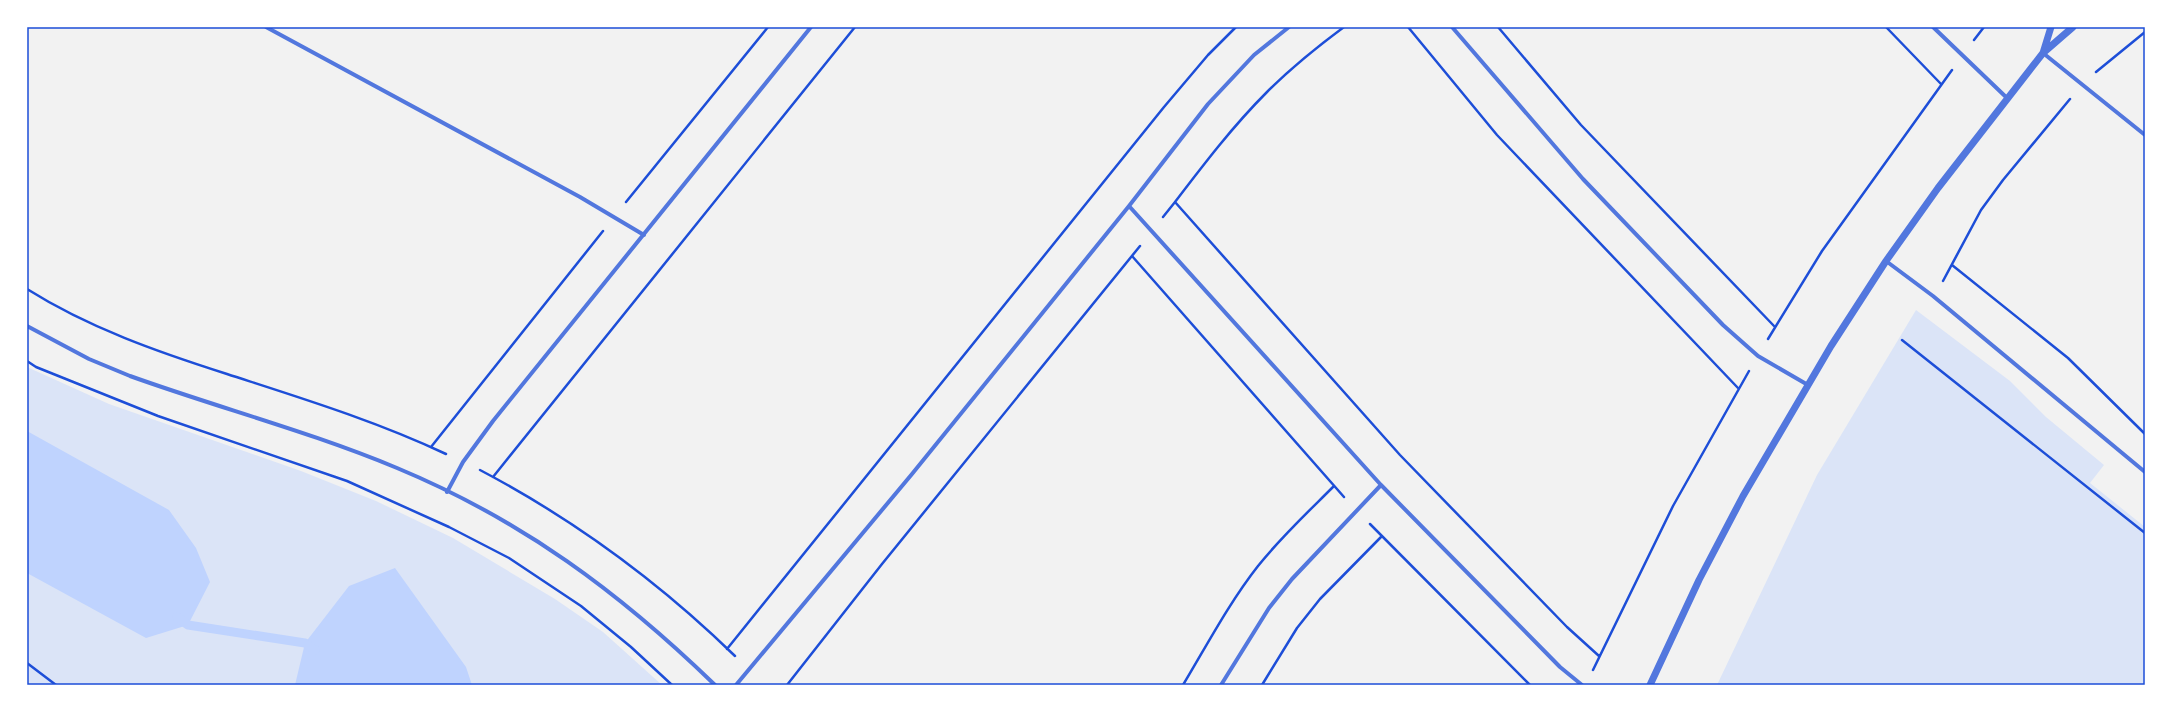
<svg xmlns="http://www.w3.org/2000/svg" width="2172" height="712" font-family="Overpass,sans-serif">
	<rect width="100%" height="100%" fill="#f2f2f2"/>
	<path fill="#dbe4f7" d="M1916 310 2010 381 2046 417 2104 465 2090 483 2145 527V685H1717L1817 475Z
		M27 367 109 404 301 471 376 501 453 538 555 599 603 632 662 685H30L27 683Z"/>
	<path fill="#bfd3fe" d="M27 431 169 510 196 548 210 582 188 625 146 638 27 573Z
		M395 568 466 667 472 685H295L305 643 349 586Z"/>
	<g fill="none" stroke-linecap="round" stroke-linejoin="round">
		<path stroke="#bfd3fe" stroke-width="9" d="M177 617 188 625 305 643 315 650"/>
		<path stroke="#1d4ed8" stroke-width="2.5" d="M1344 27C1317 47 1291 68 1267 92 1233 126 1204 164 1175 202L1400 455 1567 627 1599 656
			M1408 27 1497 135 1738 388
			M1498 27 1581 125 1775 327
			M1886 27 1941 84
			M1974 40 1984 27
			M2096 72 2145 32
			M626 202 768 27
			M1163 217 1175 202
			M1132 256 1344 497
			M1952 265 2068 358 2145 434
			M1943 281 1981 210 2003 180 2070 99
			M27 289C89 328 158 352 227 374 301 398 376 421 446 454
			M1768 339 1822 251 1952 70
			M1902 340 2145 533
			M27 361 36 367 158 416 347 481 449 527 509 558 581 606 631 647 672 685
			M431 447 603 231
			M480 470C573 519 660 583 735 656
			M493 477 855 27
			M1370 524 1530 685
			M727 649 1164 107 1208 55 1236 27
			M27 663 56 685
			M1593 670 1673 506 1749 371
			M787 685 882 564 1140 246
			M1183 685C1207 645 1229 603 1258 566 1281 537 1308 512 1334 486
			M1262 685 1297 628 1320 599 1381 537"/>
		<path stroke="#5277de" stroke-width="4" d="M266 27 580 197 644 235
			M1452 27 1583 179 1723 325 1758 356 1808 385
			M1933 27 2007 98
			M2043 53 2145 135
			M1129 206 1381 485 1560 667 1582 685
			M1886 261 1933 296 2145 472
			M27 326 89 359 130 376C219 408 311 432 397 468 522 520 619 592 715 685
			M447 492 463 462 493 421 811 27
			M736 685 912 474 1129 206 1208 104 1254 55 1289 27
			M1221 685 1269 608 1292 579 1381 485"/>
		<path stroke="#5277de" stroke-width="7" d="M2043 53 2051 27
			M1650 685 1699 580 1743 496 1831 346 1886 261 1938 188 2043 53 2073 27"/>
	</g>
	<rect width="2172" height="712" fill="none" stroke="#ffffff" stroke-width="56"/>
	<rect x="28" y="28" width="2116" height="656" fill="none" stroke="#1d4ed8" stroke-width="1.5"/>
</svg>
